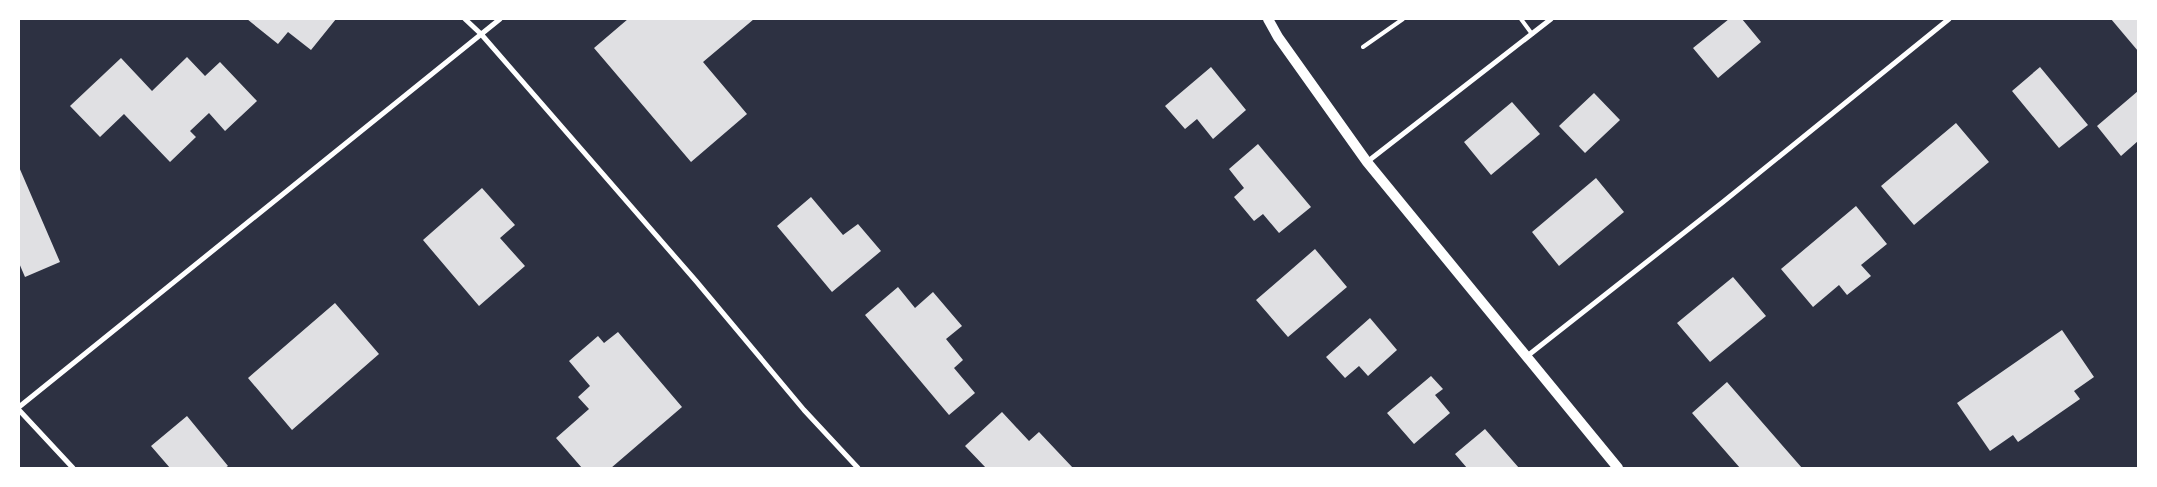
<svg xmlns="http://www.w3.org/2000/svg" width="2157" height="487" font-family="'Archivo Narrow',sans-serif">
	<rect width="100%" height="100%" fill="#2d3142"/>
	<path fill="#e0e0e3" d="M247 19H336L311 50 288 32 278 44Z
		M628 19H754L703 62 747 114 691 162 594 48Z
		M1729 19H1742L1761 42 1718 78 1693 48Z
		M2111 19H2138V51Z
		M187 57 205 76 220 62 257 101 225 131 209 113 190 131 196 137 170 162 124 114 100 137 70 106 121 58 152 91Z
		M1211 67 1246 110 1213 139 1197 119 1185 129 1165 106Z
		M2040 67 2088 125 2059 148 2012 91Z
		M2138 91V141L2121 156 2097 126Z
		M1594 93 1620 120 1585 153 1559 126Z
		M1512 102 1540 134 1491 175 1464 142Z
		M1956 123 1989 162 1914 225 1881 186Z
		M1258 144 1311 207 1279 233 1263 214 1254 221 1234 197 1244 188 1229 169Z
		M19 167 60 262 25 277 19 263Z
		M1596 178 1624 212 1559 266 1532 232Z
		M482 188 515 225 500 238 525 266 479 306 423 240Z
		M811 197 843 235 858 224 881 251 832 292 777 226Z
		M1856 206 1887 244 1861 265 1871 276 1847 295 1839 285 1813 307 1781 269Z
		M1315 249 1347 287 1288 337 1256 300Z
		M1733 277 1766 316 1710 362 1677 323Z
		M898 287 915 308 933 292 962 326 946 339 963 360 954 368 975 393 949 415 865 315Z
		M335 303 379 354 292 430 248 378Z
		M1370 318 1397 350 1368 376 1359 366 1345 378 1326 357Z
		M2062 330 2094 377 2074 391 2080 399 2018 442 2013 435 1990 451 1957 403Z
		M618 332 682 407 611 468H582L556 438 589 409 578 397 590 386 569 361 598 336 604 343Z
		M1431 376 1443 389 1435 395 1450 413 1414 444 1387 413Z
		M1727 382 1802 468H1740L1692 413Z
		M1002 412 1029 441 1039 432 1073 468H986L965 446Z
		M187 416 228 466 225 468H170L151 446Z
		M1485 429 1519 468H1467L1455 454Z"/>
	<g fill="none" stroke-linecap="round" stroke-linejoin="round">
		<path stroke="#fff" stroke-width="4" d="M1521 19 1532 34
			M1363 47 1403 19"/>
		<path stroke="#fff" stroke-width="5" d="M465 19 481 34 696 281 804 410 858 468
			M1367 162 1551 19
			M1526 357 1723 202 1949 19
			M19 407 500 19
			M19 410 73 468"/>
		<path stroke="#fff" stroke-width="10" d="M1268 19 1278 37 1367 162 1618 468"/>
	</g>
	<rect width="2157" height="487" fill="none" stroke="#ffffff" stroke-width="40"/>
</svg>
